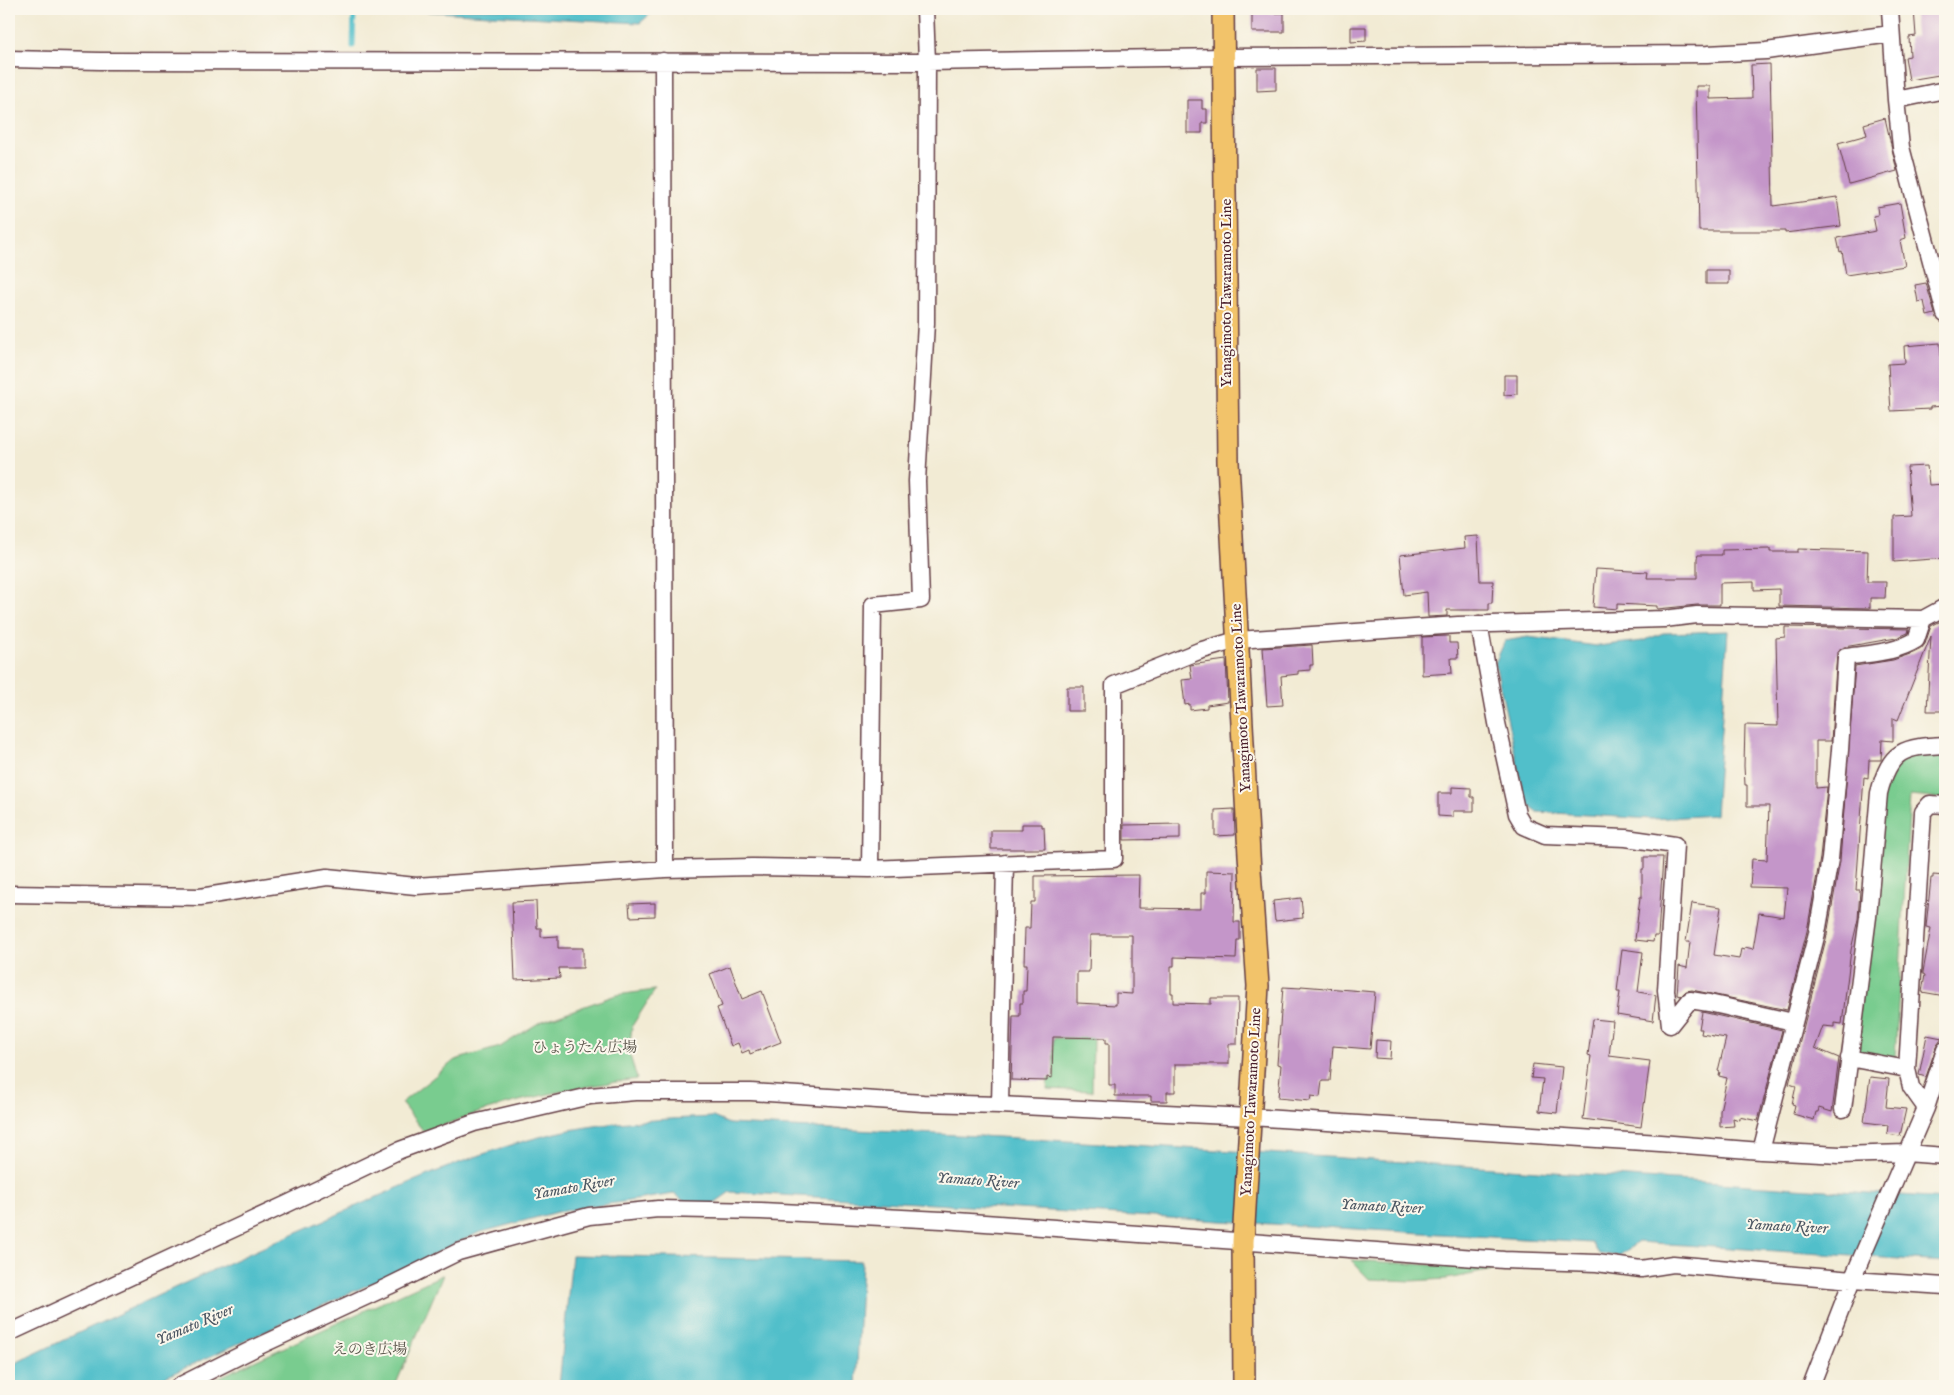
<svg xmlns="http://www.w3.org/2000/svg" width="1954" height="1395" font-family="'IM FELL English','Noto Serif JP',serif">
	<rect width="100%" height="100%" fill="#fbf7ec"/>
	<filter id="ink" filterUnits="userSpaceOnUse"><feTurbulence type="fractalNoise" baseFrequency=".02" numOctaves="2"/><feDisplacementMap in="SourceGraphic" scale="10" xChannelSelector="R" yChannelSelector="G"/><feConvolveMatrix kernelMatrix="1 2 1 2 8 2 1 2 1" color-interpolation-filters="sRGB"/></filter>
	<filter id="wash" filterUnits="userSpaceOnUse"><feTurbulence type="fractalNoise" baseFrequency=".0096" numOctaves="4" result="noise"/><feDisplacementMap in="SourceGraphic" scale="20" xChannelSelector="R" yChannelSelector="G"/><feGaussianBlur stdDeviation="1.12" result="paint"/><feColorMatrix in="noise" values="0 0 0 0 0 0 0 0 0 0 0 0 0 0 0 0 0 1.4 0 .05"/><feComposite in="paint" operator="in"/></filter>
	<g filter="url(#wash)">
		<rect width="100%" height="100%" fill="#f2ebd4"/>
		<path fill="#79cc8f" stroke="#62765d" d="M1945 749V799L1910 796 1895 1058 1854 1054 1882 795 1901 757Z
			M655 990 632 1026 629 1052 637 1079C564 1089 493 1103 425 1133L401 1103 455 1060 500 1047 540 1022 616 995Z
			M1053 1038H1093L1092 1091 1047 1089 1048 1079 1054 1078Z
			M1351 1260 1498 1269 1447 1279 1411 1281 1369 1279Z
			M443 1275 395 1386H200L442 1275Z"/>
		<path fill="#51bfca" stroke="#4e6f7a" d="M416 9H656L640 23 416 11Z
			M1728 631 1715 815 1652 819 1537 812 1526 804 1495 663 1505 641 1528 637 1597 646 1643 641 1663 633Z
			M713 1117 729 1124 999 1137 1267 1153 1945 1198V1262L1638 1242 1619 1256 1599 1254 1592 1243 730 1192 710 1206 689 1205 674 1194 557 1212 478 1233 403 1269 145 1386H9V1366C116 1315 223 1264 332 1217 410 1182 486 1147 570 1130 617 1121 666 1119 713 1117Z
			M572 1255 862 1261 856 1386H559Z"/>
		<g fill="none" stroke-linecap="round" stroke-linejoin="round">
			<path stroke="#51bfca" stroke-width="5" d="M353 46 354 9"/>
		</g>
		<g id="blocks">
			<path fill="#c496c9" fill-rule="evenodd" d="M1914 9H1945V74L1909 80 1905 57 1910 56 1909 37 1916 36Z
				M1284 13V32H1252V14Z
				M1351 27H1366V41L1351 42Z
				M1770 64 1773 206 1837 197 1841 226 1785 233V231H1699L1696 86H1710V99L1752 98 1751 65Z
				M1257 68H1276V90L1257 91Z
				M1187 100H1202V109H1207V123H1202V133H1187Z
				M1885 118 1897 171 1849 184 1838 143 1867 135 1864 124Z
				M1900 203 1906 238 1900 240 1905 266 1846 275 1842 251 1840 252 1837 238 1876 231 1873 216 1878 215 1877 207Z
				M1706 270H1729V284H1706Z
				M1926 283 1935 314 1927 316 1924 301 1918 302 1915 285Z
				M1940 343 1942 366H1945L1944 406 1930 407V409L1891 411 1888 364 1905 363 1904 346Z
				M1504 375H1517V394L1504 395Z
				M1927 466 1929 485 1945 484V558L1894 562V517L1911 516 1907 467Z
				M1478 536 1480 581H1493L1492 603H1489V610H1447V616L1428 617 1427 592 1404 595 1400 555 1465 548 1464 537Z
				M1770 549V552H1798V549L1868 551 1867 582H1886L1885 598H1870V608L1779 606V589L1754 590V582L1720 583V605H1697L1657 609V606L1617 604V609L1593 607 1596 569 1648 572 1647 578H1697V558L1698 555H1722V550Z
				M1943 620 1944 636H1945V711H1927L1931 636 1898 720 1893 718V741L1882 740 1881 760H1869L1868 778 1864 777 1856 890H1860L1858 919 1851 950 1842 1024 1834 1023V1027L1823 1026 1815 1048 1839 1058 1832 1112 1819 1108 1818 1112H1816L1814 1120 1793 1114 1795 1105 1792 1104 1796 1086 1789 1084 1827 935 1840 861 1855 666 1893 660 1913 653 1921 649 1925 644 1931 626Z
				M1785 627 1909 629 1908 633 1896 638 1844 647 1837 652 1831 741H1816V788L1827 787 1820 858 1807 931 1787 1010 1692 990 1686 991 1681 996 1677 995 1679 966 1687 968 1690 942H1686L1692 903 1721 907 1714 955 1739 959 1741 949 1744 950 1745 947 1753 949 1759 913 1784 917 1787 888 1750 887 1752 859 1767 860 1769 806H1747V785H1745L1744 766 1745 725 1778 726 1776 638 1785 637Z
				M1449 636V643H1457L1458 658H1451L1452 673 1422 675V637Z
				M1312 645 1313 665H1310V670L1298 671V674L1281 676 1283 705 1267 706 1263 648Z
				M1226 660 1228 702 1207 705V708L1190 710V704L1185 705 1182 680 1192 679 1190 665Z
				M1067 687H1084V711H1067Z
				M1452 787 1471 788V797H1474V811H1453V817L1438 816V793H1452Z
				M1234 809 1235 835 1215 836V810Z
				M1022 824H1042V827H1044L1045 849H991V830H1022Z
				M1180 824V839L1124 840V825Z
				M1644 857H1663L1658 936H1654L1653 942 1635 940 1640 897H1642V869H1644Z
				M1206 871 1235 872 1234 922H1240V940H1237L1236 959 1174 957V966H1171V993H1173V1003L1211 1004V998H1238L1237 1044H1229V1064H1175V1092H1167V1101H1151V1096H1115V1085H1109V1043H1106V1038L1053 1037 1052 1078 1047 1077V1081L1011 1080 1013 1016H1020V1003H1023V991H1026L1027 964H1024L1025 928H1030L1031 902H1035V876L1139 875 1138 908 1201 909V893H1206ZM1090 935H1132V994L1116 993V1005L1077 1003V972H1089Z
				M1933 875 1945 876V996L1922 992 1925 975 1923 974V972L1931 928 1926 927 1931 878H1933Z
				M1301 898 1303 918 1275 921 1273 901Z
				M536 901 537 928H541V937L558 936V948H583V968H559L560 978 515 980 512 902Z
				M655 903V916L630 917 629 904Z
				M1622 949 1643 952 1638 992 1656 995 1653 1021 1617 1015 1620 992H1617Z
				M730 966 742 999 762 991 781 1042 750 1054 749 1050 742 1053 738 1043 731 1046 717 1008 722 1006 710 974Z
				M1301 986 1375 992 1370 1049 1333 1046 1330 1081H1322L1320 1097 1311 1096 1310 1101 1278 1098 1281 1065 1277 1064 1283 987 1301 988Z
				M1702 1012 1782 1030 1758 1121 1739 1117V1120L1733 1118 1734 1126 1720 1127V1111L1727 1078 1719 1076 1720 1072 1718 1071 1726 1038 1701 1034 1702 1029H1699Z
				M1593 1019 1613 1021 1609 1056 1650 1061 1641 1127 1583 1119 1591 1056 1588 1055Z
				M1927 1035 1942 1038 1936 1047 1926 1077 1919 1075Z
				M1376 1040 1391 1041 1390 1059 1375 1058Z
				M1533 1064 1562 1067 1557 1113 1539 1111 1543 1079 1531 1078Z
				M1870 1077 1889 1079 1886 1107 1906 1109 1900 1136 1887 1134 1888 1125 1864 1122Z"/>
		</g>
	</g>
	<g filter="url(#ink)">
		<use href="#blocks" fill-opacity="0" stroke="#633e44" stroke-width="1"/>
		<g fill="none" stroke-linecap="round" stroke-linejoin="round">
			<defs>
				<path id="minor" d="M1890 9 1896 100 1901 147 1945 314
					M9 59 100 61 927 62 1224 57 1707 54 1766 51 1891 34
					M663 61 665 869
					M1896 100 1945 90
					M1479 624 1497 723 1517 814 1524 826 1545 835 1626 838 1675 845 1666 990 1670 1025
					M870 869 873 605 921 600 917 481 926 323 927 62 925 9
					M9 894 200 897 327 877 416 886 665 869 752 867 870 869 1114 859V685L1199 651 1237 640 1458 625 1664 619 1697 615 1923 619 1945 607
					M1670 1025 1690 1000 1709 1003 1793 1022
					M1849 1058 1907 1069
					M1000 1105 1005 863
					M1926 1108 1911 1087 1907 1069 1923 812 1930 804 1945 805
					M1843 1109 1868 917 1879 793C1890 749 1904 747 1945 745
					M1761 1151 1817 933 1830 859 1840 750 1846 657C1870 653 1895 653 1916 640L1923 619
					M9 1333 287 1204 400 1150 474 1123 590 1096 635 1092H751L923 1103 1000 1105 1249 1117 1660 1143 1761 1151 1840 1155 1906 1153 1945 1156
					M179 1386 255 1348 389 1286 458 1252 589 1216 658 1209 761 1211 942 1220 1504 1260 1597 1263 1641 1269 1673 1264 1852 1280 1945 1286
					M1811 1386 1852 1280 1926 1108 1945 1050"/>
				<path id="major" d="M1223 9 1228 462 1249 855 1258 986 1243 1242 1244 1386"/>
			</defs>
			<use href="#minor" stroke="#633e44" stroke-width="19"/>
			<use href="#major" stroke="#633e44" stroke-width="24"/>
			<use href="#minor" stroke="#fff" stroke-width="16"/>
			<use href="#major" stroke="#f2c36a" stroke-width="21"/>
		</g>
	</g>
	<g text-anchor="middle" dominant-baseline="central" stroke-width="4" stroke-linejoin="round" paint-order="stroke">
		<g font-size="15" fill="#4a1f2b" stroke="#fbf7ec">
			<text transform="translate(1226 293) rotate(-90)">Yanagimoto Tawaramoto Line</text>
			<text transform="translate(1241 698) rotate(-93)">Yanagimoto Tawaramoto Line</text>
			<text transform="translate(1251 1102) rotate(-87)">Yanagimoto Tawaramoto Line</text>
		</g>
		<g font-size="15" fill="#585349" stroke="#fbf7ec">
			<text x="585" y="1047">ひょうたん広場</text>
			<text x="370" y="1349">えのき広場</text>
		</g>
		<g font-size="16" font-style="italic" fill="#4c5763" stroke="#fbf7ec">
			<text transform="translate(978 1181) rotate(4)">Yamato River</text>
			<text transform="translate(574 1188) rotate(-10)">Yamato River</text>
			<text transform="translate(1382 1207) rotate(3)">Yamato River</text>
			<text transform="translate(1787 1227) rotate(3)">Yamato River</text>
			<text transform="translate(195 1325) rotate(-23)">Yamato River</text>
		</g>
	</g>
	<rect width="1954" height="1395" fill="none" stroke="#fbf7ec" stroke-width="30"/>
</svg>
